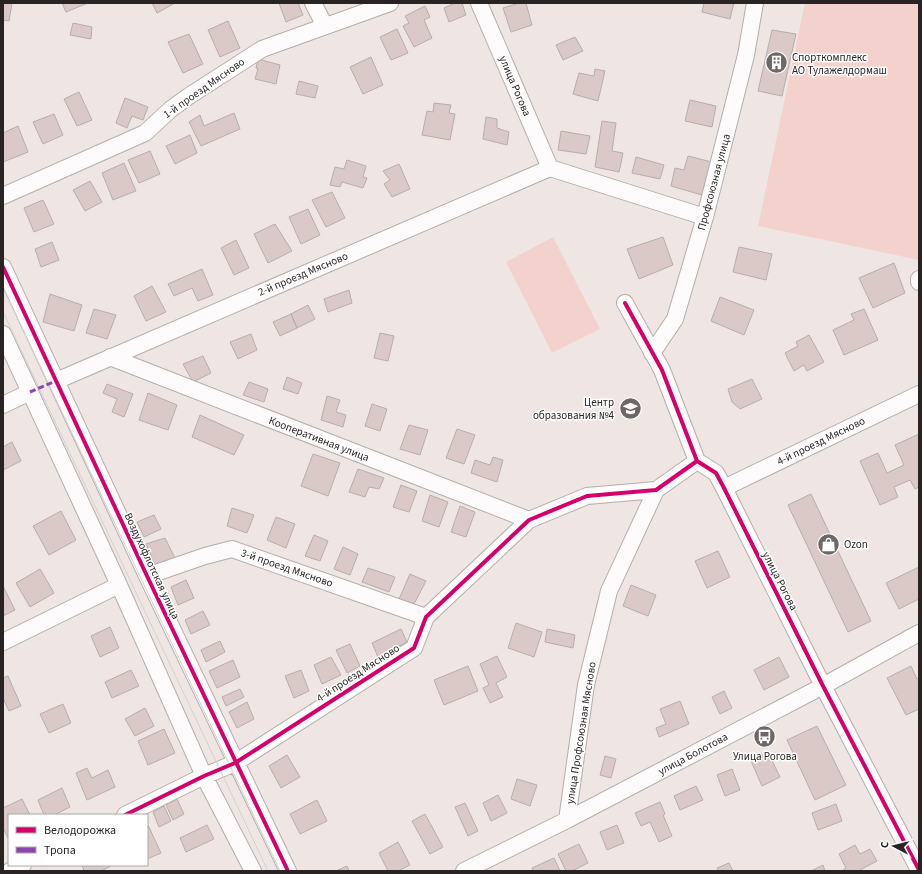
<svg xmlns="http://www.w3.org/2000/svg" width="922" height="874" font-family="'Source Sans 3',sans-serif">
	<rect width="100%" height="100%" fill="#efe6e4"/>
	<path fill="#f3d2cd" d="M805 3H919V260L758 226Z
		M553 237 600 329 552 353 506 262Z"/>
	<path fill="#dac9c7" stroke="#b5aead" d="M3 3H12L9 21 3 20Z
		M62 3H88L66 12Z
		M152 3H175L157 13Z
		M279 3H298L303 15 286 22Z
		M455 3H462L466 15 449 22 444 8Z
		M519 3H526L532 25 511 32 503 8Z
		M704 3H734L730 19 702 12Z
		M425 6 430 17 424 20 432 38 414 47 403 26 409 23 405 16Z
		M228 21 240 48 220 57 208 30Z
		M73 23 92 27 91 39 70 35Z
		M397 29 408 53 391 60 380 37Z
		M772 30 796 34 782 96 758 91Z
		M189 34 203 64 183 73 168 42Z
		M575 37 583 51 563 60 556 45Z
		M371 57 383 85 363 94 350 67Z
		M258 59 280 65 276 84 255 79 258 69 256 68Z
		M595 69 605 71 598 101 573 94 579 73 594 76Z
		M299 81 318 86 315 98 296 94Z
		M79 92 92 120 77 126 64 99Z
		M125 98 148 107 143 120 132 116 127 128 116 123Z
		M690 100 716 106 712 127 685 121Z
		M434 103 451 105 449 113 455 114 450 140 422 135 427 111 433 112Z
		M234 113 240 129 201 146 189 122 200 115 204 126Z
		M54 114 63 135 43 144 33 122Z
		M486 117 497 119V128L509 132 507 145 483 139Z
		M602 121 616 123 612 151 623 153 619 172 595 167Z
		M18 126 28 152 3 162V133Z
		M561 131 590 136 586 154 558 150Z
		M190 135 197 153 175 164 166 146Z
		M150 151 160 174 139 183 128 160Z
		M688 156 712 162 702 195 671 186 675 168 684 170Z
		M636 157 664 165 660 179 632 173Z
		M347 160 366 166 363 177 367 178 363 188 342 182 340 187 330 185 335 167 344 169Z
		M124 163 136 191 113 200 102 173Z
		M399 164 410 189 392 197 384 184 390 180 383 171Z
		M90 181 102 202 85 211 73 190Z
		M332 192 345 218 326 227 312 200Z
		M43 200 54 224 34 232 24 208Z
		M308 209 320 235 301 244 289 217Z
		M275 224 292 251 268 263 254 234Z
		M663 237 673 265 639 279 627 249Z
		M236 240 249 268 234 275 221 248Z
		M52 242 59 260 41 267 35 249Z
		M739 247 772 254 766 280 733 272Z
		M894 263 905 293 873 308 859 278Z
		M202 269 213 295 198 301 192 288 174 296 168 284Z
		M152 286 166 312 146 321 134 296Z
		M349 290 352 303 328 312 324 299Z
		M50 294 82 305 74 331 43 322Z
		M720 297 754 310 744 335 711 321Z
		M308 305 315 319 297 328 291 314Z
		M94 309 116 315 107 339 86 333Z
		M864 309 878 340 844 355 833 330 854 320 851 314Z
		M291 314 297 328 280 336 273 322Z
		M380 333 394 336 388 361 374 358Z
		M251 334 257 350 238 359 230 342Z
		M809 335 824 362 807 371 804 365 794 371 785 353 798 346 796 342Z
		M203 356 211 373 193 382 183 364Z
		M287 377 302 383 298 394 283 389Z
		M752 379 762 399 740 409 732 402 728 389Z
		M249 382 268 389 264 402 243 395Z
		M107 384 133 394 124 417 112 412 117 399 103 393Z
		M148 393 177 405 168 430 139 420Z
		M327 396 340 400 336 412 346 415 343 427 321 420Z
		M372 404 387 409 380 431 365 426Z
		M200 415 244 435 234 455 192 437Z
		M409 425 428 430 420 455 400 449Z
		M457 429 475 435 464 464 446 458Z
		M919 434V487L915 489 910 480 894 487 898 497 880 505 860 461 878 453 887 473 904 465 895 445Z
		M12 442 21 461 3 470V447Z
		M313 454 340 463 328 496 301 486Z
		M493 457 503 460 497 482 471 473 475 460 490 465Z
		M358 469 384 478 379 489 369 487 365 497 349 492Z
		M401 485 417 491 409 512 393 507Z
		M811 494 871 621 848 632 788 505Z
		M430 495 448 502 439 527 422 521Z
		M460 506 475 512 466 537 451 532Z
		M232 508 254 515 247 533 227 526Z
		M61 511 76 540 49 555 33 526Z
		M154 515 161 529 144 537 137 522Z
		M276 517 295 524 286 548 267 540Z
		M314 535 328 541 320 561 305 556Z
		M165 538 175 558 156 567 146 544Z
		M343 547 358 554 350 575 334 569Z
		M718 551 730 577 707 588 695 561Z
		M919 567V599L899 609 886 583Z
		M368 568 395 577 389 592 362 582Z
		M40 569 54 593 30 607 16 583Z
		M410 574 426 581 414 604 399 599Z
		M186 580 194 598 178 605 171 587Z
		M631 585 656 595 648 616 623 606Z
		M3 586 15 610 3 616Z
		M203 611 210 625 191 634 185 620Z
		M516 623 542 632 534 657 508 648Z
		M110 627 119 648 100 657 91 636Z
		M401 629 407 642 378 657 372 643Z
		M547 629 575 635 573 648 545 642Z
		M220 641 225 652 206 662 201 650Z
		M350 644 360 666 347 673 336 650Z
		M497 656 507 677 496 683 503 697 490 703 483 688 489 685 480 664Z
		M331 657 341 675 322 684 314 665Z
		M779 657 789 677 764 690 754 670Z
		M233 660 240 677 217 688 209 671Z
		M468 666 478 691 444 705 434 680Z
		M911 666 917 679 919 678V709L906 715 887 678Z
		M131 670 139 686 112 698 105 682Z
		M301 670 309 691 294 698 285 676Z
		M8 676 21 706 9 711 3 698V678Z
		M240 689 244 697 226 706 222 697Z
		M724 691 732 708 720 714 712 697Z
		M680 701 689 724 659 737 656 728 666 724 660 709Z
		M247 702 254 719 237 728 229 712Z
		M63 704 71 723 49 733 40 714Z
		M145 708 154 726 135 736 125 719Z
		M817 726 846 785 815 800 787 740Z
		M164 729 175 753 148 765 138 741Z
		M768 752 780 777 762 786 751 761Z
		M287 755 300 777 281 788 269 766Z
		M605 756 616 759 611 778 600 775Z
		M87 768 92 778 108 770 115 787 87 800 76 773Z
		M732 769 740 790 725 796 717 775Z
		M517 779 537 785 530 806 511 799Z
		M696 786 703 800 680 810 674 796Z
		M62 788 70 807 54 815H44L38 800Z
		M498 795 507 813 491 821 483 803Z
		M22 799 30 815H9V840L3 828V808Z
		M177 799 184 814 173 820 166 805Z
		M317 800 327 821 300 834 290 814Z
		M660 802 665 814 663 815 672 836 659 842 650 822 641 826 635 813Z
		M465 803 478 831 468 836 455 807Z
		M836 804 842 821 818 830 812 813Z
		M164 806 171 821 159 827 153 812Z
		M425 814 443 847 430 854 412 821Z
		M148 825 161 853 147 859V826Z
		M207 825 214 839 186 852 180 838Z
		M617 825 624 843 607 850 600 832Z
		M398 842 410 865 398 871H388L379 853Z
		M579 844 588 863 572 871H566L558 854Z
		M855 845 860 854 870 849 877 861 858 871H843V870L846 868 839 854Z
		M554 858 560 871H533L532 868Z
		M729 863 733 871H719L717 868Z
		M82 865H110L111 866 101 871H84Z
		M823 865 825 871H811Z
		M347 866 349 871H336Z"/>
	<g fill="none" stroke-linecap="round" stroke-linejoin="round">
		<defs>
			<path id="minor" d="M313 3 325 26
				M479 3 550 168
				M550 168 705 217
				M3 196 145 133 171 109 189 96 262 49 390 3
				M3 267 147 576 288 871
				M919 279V282
				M625 303 662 370 697 461 716 473 724 488 823 686 919 870
				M3 334 30 392 119 585 204 776 253 871
				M652 353 675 319 705 217 746 55 755 3
				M110 357 529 520
				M56 381 550 168
				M3 405 30 392
				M724 488 919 394
				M147 576 205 556 232 549 426 617
				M3 642 119 585
				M125 815 204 776 235 763 414 648 426 617 529 520 587 496 656 490 697 461
				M567 820 586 685 609 591 656 490
				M10 871 23 865
				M464 871 567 820 823 686 919 633"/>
		</defs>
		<use href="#minor" stroke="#b4adac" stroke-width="18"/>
		<use href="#minor" stroke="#fdfbfb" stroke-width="16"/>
		<path stroke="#d3d1d0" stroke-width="1" d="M3 288 280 871
			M3 312 268 871"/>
		<path stroke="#8e44ad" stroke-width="3" stroke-dasharray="6 3" stroke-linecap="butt" d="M30 392 56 381"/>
		<defs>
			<path id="cycleway" d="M3 267 147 576 288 871
				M625 303 662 370 697 461 716 473 724 488 823 686 919 870
				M125 815 204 776 235 763 414 648 426 617 529 520 587 496 656 490 697 461"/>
		</defs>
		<use href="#cycleway" stroke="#fff" stroke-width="6"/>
		<use href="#cycleway" stroke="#d6006c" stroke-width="4"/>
	</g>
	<defs>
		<symbol id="building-disc" viewBox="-11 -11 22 22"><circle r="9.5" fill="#6f6767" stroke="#fff"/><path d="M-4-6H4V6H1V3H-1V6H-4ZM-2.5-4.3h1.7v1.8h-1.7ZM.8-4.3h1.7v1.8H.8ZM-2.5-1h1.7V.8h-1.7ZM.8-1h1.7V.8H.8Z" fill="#fff"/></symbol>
		<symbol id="school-disc" viewBox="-11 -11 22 22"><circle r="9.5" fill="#6f6767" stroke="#fff"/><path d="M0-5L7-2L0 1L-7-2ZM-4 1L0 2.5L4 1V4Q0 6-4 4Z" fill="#fff"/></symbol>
		<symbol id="shop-disc" viewBox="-11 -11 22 22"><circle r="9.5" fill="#6f6767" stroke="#fff"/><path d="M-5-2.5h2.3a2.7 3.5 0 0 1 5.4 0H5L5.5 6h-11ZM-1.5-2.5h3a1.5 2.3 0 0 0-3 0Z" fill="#fff"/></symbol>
		<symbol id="bus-disc" viewBox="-11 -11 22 22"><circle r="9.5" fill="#6f6767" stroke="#fff"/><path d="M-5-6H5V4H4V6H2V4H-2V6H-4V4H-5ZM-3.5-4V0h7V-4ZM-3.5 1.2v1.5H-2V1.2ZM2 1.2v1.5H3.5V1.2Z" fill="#fff"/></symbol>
	</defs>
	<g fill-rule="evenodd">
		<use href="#building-disc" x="764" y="50" width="25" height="25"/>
		<use href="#school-disc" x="618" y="396" width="25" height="25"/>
		<use href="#shop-disc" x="816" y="532" width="25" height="25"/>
		<use href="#bus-disc" x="752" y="724" width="25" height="25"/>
	</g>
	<g text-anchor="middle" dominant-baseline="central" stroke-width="3" stroke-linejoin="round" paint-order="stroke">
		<g font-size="11" fill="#2a2323" stroke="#fff" text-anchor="start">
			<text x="792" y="57">Спорткомплекс<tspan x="792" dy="13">АО Тулажелдормаш</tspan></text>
			<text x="614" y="402" text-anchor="end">Центр<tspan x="614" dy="13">образования №4</tspan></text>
			<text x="844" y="544">Ozon</text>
			<text x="765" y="756" text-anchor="middle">Улица Рогова</text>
		</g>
		<g font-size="11" fill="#2a2323" stroke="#fff">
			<text transform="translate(515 86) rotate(67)">улица Рогова</text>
			<text transform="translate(204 88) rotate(-35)">1-й проезд Мясново</text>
			<text transform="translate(714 182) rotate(-75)">Профсоюзная улица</text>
			<text transform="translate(303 274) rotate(-23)">2-й проезд Мясново</text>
			<text transform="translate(319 439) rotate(21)">Кооперативная улица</text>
			<text transform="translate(821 441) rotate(-26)">4-й проезд Мясново</text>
			<text transform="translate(152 566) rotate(65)">Воздухофлотская улица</text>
			<text transform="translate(287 568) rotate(19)">3-й проезд Мясново</text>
			<text transform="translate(780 581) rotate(63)">улица Рогова</text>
			<text transform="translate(358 673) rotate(-33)">4-й проезд Мясново</text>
			<text transform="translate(581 733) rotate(-81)">улица Профсоюзная Мясново</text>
			<text transform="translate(693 754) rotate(-28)">улица Болотова</text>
		</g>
	</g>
	<rect width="922" height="874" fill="none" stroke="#2a2323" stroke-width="8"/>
	<rect x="8" y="814" width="140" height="52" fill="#ffffff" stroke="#aaa7a7"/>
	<rect x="16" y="827" width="20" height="6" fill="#d6006c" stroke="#aaa7a7"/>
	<text x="44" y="834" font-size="12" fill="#2a2323">Велодорожка</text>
	<rect x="16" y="847" width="20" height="6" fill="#8e44ad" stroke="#aaa7a7"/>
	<text x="44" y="854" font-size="12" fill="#2a2323">Тропа</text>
	<g transform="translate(894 846) rotate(277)" stroke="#ffffff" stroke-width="3" paint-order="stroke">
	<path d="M0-3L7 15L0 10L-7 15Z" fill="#2a2323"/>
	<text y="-6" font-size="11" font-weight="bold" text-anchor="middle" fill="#2a2323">С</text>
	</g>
</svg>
